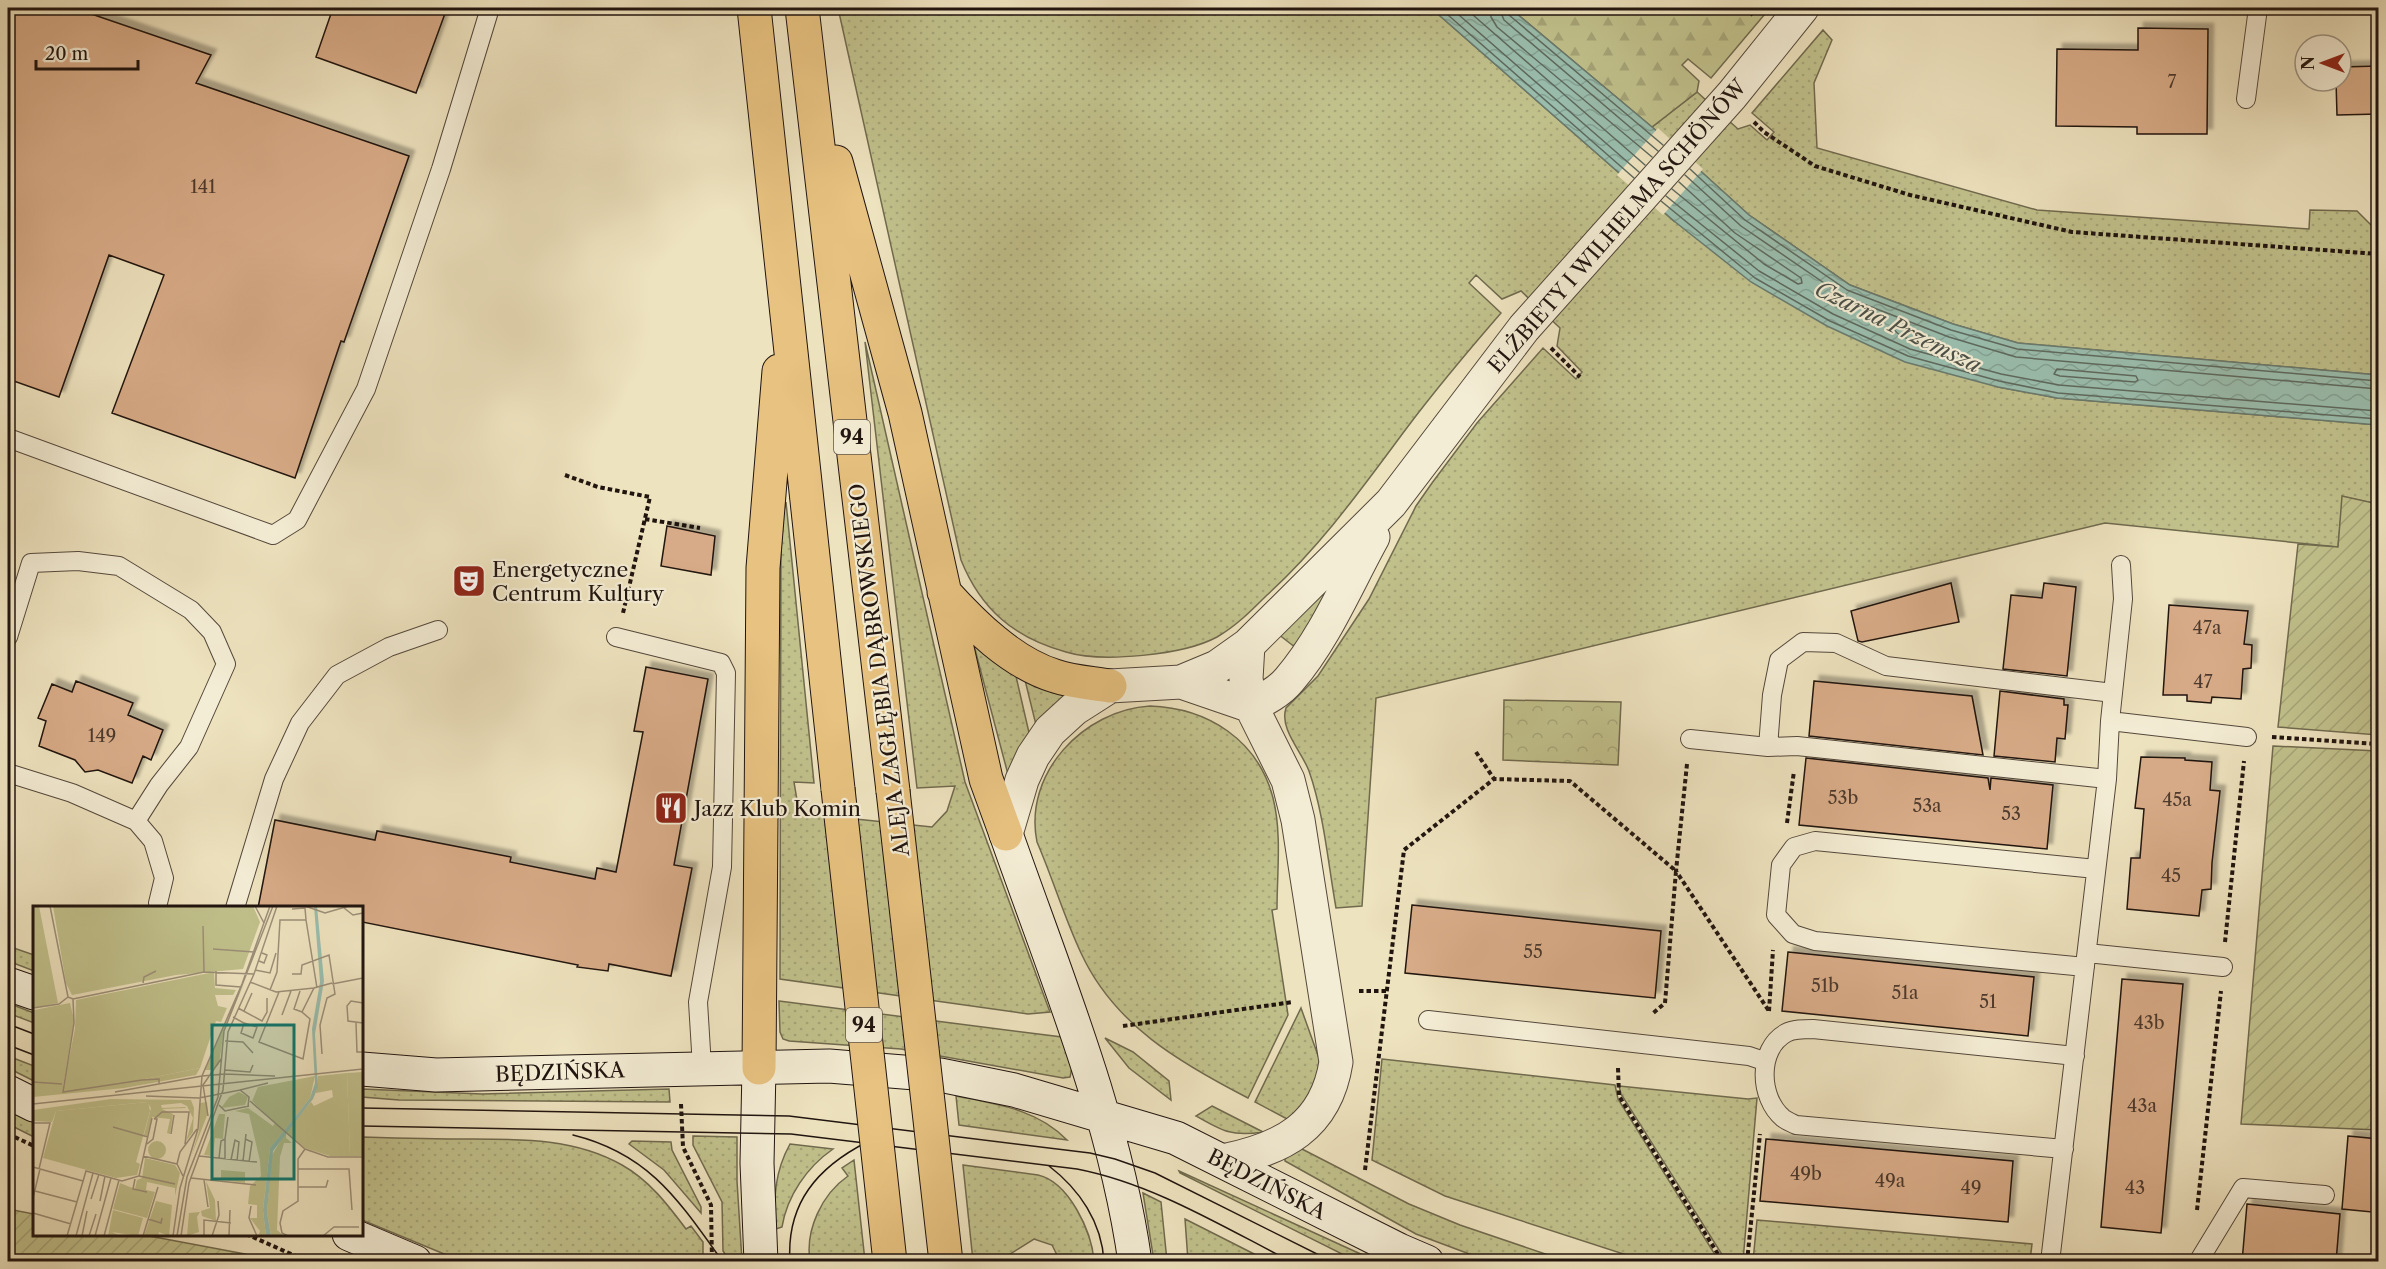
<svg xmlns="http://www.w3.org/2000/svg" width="2386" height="1269" font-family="'Libre Caslon Text',serif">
	<defs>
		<pattern id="grass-dots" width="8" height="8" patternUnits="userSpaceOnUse" patternTransform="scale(1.5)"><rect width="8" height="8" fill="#c1c18c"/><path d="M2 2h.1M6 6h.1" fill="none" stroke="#a6a578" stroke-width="1.8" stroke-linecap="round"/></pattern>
		<pattern id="forest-firs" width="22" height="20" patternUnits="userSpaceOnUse" patternTransform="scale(1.5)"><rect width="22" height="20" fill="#c1c18c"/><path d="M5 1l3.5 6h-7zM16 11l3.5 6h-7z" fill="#a6a578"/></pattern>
		<pattern id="park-crowns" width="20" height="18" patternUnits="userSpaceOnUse" patternTransform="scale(1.5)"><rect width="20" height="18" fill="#c1c18c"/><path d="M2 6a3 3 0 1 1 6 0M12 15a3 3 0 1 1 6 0" fill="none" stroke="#a6a578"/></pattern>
		<pattern id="garden-furrows" width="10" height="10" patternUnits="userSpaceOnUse" patternTransform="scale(1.5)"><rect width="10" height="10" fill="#c1c18c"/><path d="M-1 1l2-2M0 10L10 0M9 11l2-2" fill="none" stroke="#a6a578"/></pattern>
		<pattern id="water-waves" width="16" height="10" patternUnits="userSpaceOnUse" patternTransform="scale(1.5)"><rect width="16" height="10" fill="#9abeae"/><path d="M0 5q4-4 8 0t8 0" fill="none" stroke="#84a294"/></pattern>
		<filter id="shadow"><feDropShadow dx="5.5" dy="-5.5" stdDeviation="1.5" flood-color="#0004"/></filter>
	</defs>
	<rect width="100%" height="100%" fill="#eee3bf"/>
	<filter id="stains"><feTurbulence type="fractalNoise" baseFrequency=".00333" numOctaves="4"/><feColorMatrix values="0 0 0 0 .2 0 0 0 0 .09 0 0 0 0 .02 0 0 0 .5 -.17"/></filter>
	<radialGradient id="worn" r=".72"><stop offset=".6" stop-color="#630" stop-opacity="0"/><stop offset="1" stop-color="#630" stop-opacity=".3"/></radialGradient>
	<path fill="url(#grass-dots)" stroke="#706a4e" stroke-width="1.5" d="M838 8H1431L1674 221 1998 387 2057 398 2378 425V504L2343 497 2338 547 2105 523 1376 698 1362 906 1336 908C1328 863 1324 814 1309 771 1302 752 1279 729 1286 708L1318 676 1369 599 1416 506 1432 483 1477 423 1543 348 1576 379 1582 372 1557 346 1560 328 1521 291 1502 299 1476 275 1469 283 1501 313C1468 351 1436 389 1406 429 1362 488 1321 546 1266 596 1251 611 1236 626 1217 637 1184 655 1102 663 1066 652 1015 638 981 610 961 560Z
		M1823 30 1832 40 1814 83 1817 148 2037 210 2309 229 2310 210 2357 211 2371 225 2378 224V375L2018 343 1953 324 1850 285 1749 215 1652 127 1697 92 1738 129 1750 125 1767 140 1774 132 1752 113Z
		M865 342 965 782 1050 1012 1028 1014 780 979 781 525 786 502 814 783 794 782 797 800 808 814 932 827 947 811 955 786 917 788Z
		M1348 563 1296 648 1278 634Z
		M972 638 1015 672 1030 737 1010 782Z
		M1024 676 1082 690 1037 729Z
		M1150 706C1208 708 1258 740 1273 798 1282 833 1277 873 1277 909L1272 910 1288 1015 1248 1098C1180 1063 1114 1025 1081 953 1064 917 1053 879 1037 842 1023 773 1084 710 1150 706Z
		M8 946 34 955V971L8 961Z
		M779 1001 1062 1037 1072 1068 1070 1077 1063 1078 901 1049 789 1041 783 1039 780 1032Z
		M8 1003 34 1013V1023L8 1013Z
		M1301 1008 1320 1061 1317 1086 1289 1120 1255 1102Z
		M1105 1038 1133 1052 1169 1081 1171 1100 1129 1068Z
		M8 1056 34 1066V1081L8 1068Z
		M1382 1059 1615 1085 1618 1099 1719 1261H1645L1445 1196 1372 1160Z
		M1619 1086 1748 1099 1757 1098 1743 1261H1726L1621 1094Z
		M362 1089 482 1094 669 1089 670 1102 399 1100 362 1097Z
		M956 1096C996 1104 1037 1109 1067 1140L959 1125Z
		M1212 1106 1263 1132C1232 1137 1222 1131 1196 1116Z
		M8 1109 34 1122V1137L8 1124Z
		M693 1136 737 1137V1181L742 1261H730L723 1251 722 1202 693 1145Z
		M362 1137C397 1138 432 1139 467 1139 520 1139 575 1138 622 1165 649 1180 668 1205 686 1229L691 1226 703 1242V1261H461L362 1220Z
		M632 1141 671 1142 672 1150 701 1207V1213L664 1170 629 1144Z
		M790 1144 833 1149C807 1167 787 1196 782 1227L776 1229C773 1198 775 1171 790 1144Z
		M1300 1148 1409 1204 1460 1225 1566 1261H1488L1416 1234 1285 1161V1159Z
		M854 1160 865 1261H810C805 1230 822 1194 848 1176L842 1168Z
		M963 1165 1038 1175C1069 1182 1092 1232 1094 1261H1060L1052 1245 1034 1239 999 1261H973Z
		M1179 1171 1376 1261H1356L1180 1173Z
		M1143 1193 1161 1202 1167 1261H1154Z
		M1185 1219 1268 1261H1188Z
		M1757 1220 2032 1244 2030 1261H1753Z"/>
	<path fill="url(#forest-firs)" stroke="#706a4e" stroke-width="1.5" d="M1510 8H1770L1711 78 1688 59 1682 65 1699 81 1697 92 1652 127Z"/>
	<path fill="url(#park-crowns)" stroke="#706a4e" stroke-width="1.5" d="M1504 700 1621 702 1618 765 1503 760Z"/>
	<path fill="url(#garden-furrows)" stroke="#706a4e" stroke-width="1.5" d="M2342 496 2378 504V735L2278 727 2298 544 2338 547Z
		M2273 746 2378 751V1130L2241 1124Z
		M8 1209 34 1214V1234L144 1235 245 1254 263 1261H8Z"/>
	<path fill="url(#water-waves)" stroke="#697a6e" stroke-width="1.5" d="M1431 8H1510L1652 127 1749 215 1850 285 1953 324 2018 343 2378 375V425L2057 398 1998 387 1905 362 1827 326 1751 282 1674 221Z"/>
	<path fill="#eee3bf" d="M1658 128 1703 169 1663 215 1617 175Z"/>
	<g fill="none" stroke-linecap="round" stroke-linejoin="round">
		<path stroke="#5d695e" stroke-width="1.5" d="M1440 8 1634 178
			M1451 8 1639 172
			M1465 8 1645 165
			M1490 8 1491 17 1497 27 1652 157
			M1499 8 1504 20 1658 151
			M1506 8 1509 15 1663 145
			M1690 169 1745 220 1847 290 1951 330 2017 349 2378 381
			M1685 175 1741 226 1843 296 1949 337 2016 357 2378 389
			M1672 189 1764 264 1798 284 1802 283 1801 278 1735 233 1679 182
			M1666 196 1759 271 1833 314 1910 349 2001 374 2059 385 2378 411
			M1661 201 1755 278 1830 321 1908 356 1999 381 2058 393 2378 419
			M1897 327 1926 338 1928 342 1925 344C1915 341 1899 338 1894 329Z
			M2057 369 2136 376 2138 380 2135 382 2060 376 2054 374Z"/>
	</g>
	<path fill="#d7ab87" stroke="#20140f" stroke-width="1.5" filter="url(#shadow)" d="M8 8H74L211 55 196 83 409 156 344 342 341 341 295 478 112 413 164 275 109 255 59 397 8 379Z
		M333 8H447L416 93 316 57Z
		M2138 28 2208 29 2207 134H2137V127L2056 126 2057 49 2138 50Z
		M2379 66V114L2337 115 2336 81H2341V67Z
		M667 526 715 536 711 575 661 566Z
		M1951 583 1959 622 1862 642 1858 641 1851 611Z
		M2044 583 2076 587 2067 676 2003 669 2011 595 2042 598Z
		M2169 605 2248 611 2244 644 2252 645 2251 668 2243 669 2241 699 2212 697 2211 703 2187 701V695H2163Z
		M646 667 708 679 674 865 692 868 671 976 609 964 608 971 577 967 578 965 362 922V908H258L275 820 375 840 377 831 511 857 510 862 595 879 597 868 616 872 643 732 634 731Z
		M76 681 133 703 128 715 163 730 151 760 143 756 132 783 98 770 85 772 75 760 39 746 46 721 38 718 52 684 72 692Z
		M1814 681 1972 696 1983 755 1809 736Z
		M2000 691 2064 699V705H2068L2065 739 2057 738 2055 762 1994 756Z
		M2141 757 2185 758V760L2212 762 2210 790 2220 791 2212 863 2211 889 2202 890 2199 916 2127 909 2131 858H2140L2144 809 2135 808Z
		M1806 758 1988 778 1990 790 1991 778 2053 785 2047 849 1799 825Z
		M1412 905 1661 931 1655 998 1405 973Z
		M1788 952 2034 977 2028 1036 1782 1011Z
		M2122 979 2183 984 2161 1233 2101 1227Z
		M2348 1136 2379 1139 2372 1212 2342 1209Z
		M1766 1139 2013 1161 2008 1222 1760 1201Z
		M2247 1204 2340 1214 2336 1262H2242Z"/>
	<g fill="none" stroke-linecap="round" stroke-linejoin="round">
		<defs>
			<path id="lane" d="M2246 99 2258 8
				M8 438 273 535 297 520 366 389 441 169 490 8
				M8 637 31 563 78 561 119 566 191 610 212 632 226 664 189 747 159 785 136 821 72 793 8 773
				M616 637 721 663 726 673 722 867 698 1002 702 1067
				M2110 721 2247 737
				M1690 739 1768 747 1797 746 2107 779
				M1768 747 1772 695 1779 660 1803 642 1836 643 1886 666 2113 693
				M136 821 153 841 164 878 158 903
				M235 908 274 779 300 723 337 675 389 647 438 630
				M2087 953 2223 967
				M2085 967 1815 941 1793 934 1776 915 1781 865 1794 847 1815 841 2096 869
				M1428 1020 1749 1056 1764 1061
				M2064 1149 1796 1125C1792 1123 1787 1121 1783 1118 1759 1098 1757 1049 1786 1033 1793 1029 1804 1029 1813 1029L2075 1056
				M2050 1262 2107 779 2110 721 2123 599 2121 565
				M2198 1262 2243 1188 2325 1195"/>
			<path id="street" d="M1181 682 1217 667 1248 645 1391 503 1524 328 1732 95 1802 8
				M1251 706C1265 699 1279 692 1289 680 1325 638 1347 584 1373 537
				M1006 834 1022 780 1033 756 1050 731 1074 709 1110 686 1181 682 1251 706
				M1223 1161C1282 1149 1326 1127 1336 1062L1298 820 1288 780 1251 706 1246 679 1248 645"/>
			<path id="secondary" d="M1006 834C1055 974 1114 1114 1135 1262
				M8 984 34 993
				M759 1068 757 1163 761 1262
				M362 1069 436 1075 829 1066 940 1075 1014 1090 1176 1138 1399 1250 1427 1262
				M8 1092 34 1105
				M349 1234 415 1262"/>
			<path id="primary" d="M754 8 838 789
				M802 8 893 791
				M836 162 905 413 986 779 1006 834
				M944 592C973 624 1012 663 1055 676 1072 682 1093 683 1110 686
				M759 1068 763 568 779 371"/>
		</defs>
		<use href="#lane" stroke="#54483b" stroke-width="20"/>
		<use href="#street" stroke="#54483b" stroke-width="35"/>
		<use href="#secondary" stroke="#20140f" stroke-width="35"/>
		<use href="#primary" stroke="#20140f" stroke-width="35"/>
		<path stroke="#20140f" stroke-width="4" stroke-dasharray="4.5 3" stroke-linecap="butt" d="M1745 8 1753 15
			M1754 122 1764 132 1815 166 1910 195 2072 232 2378 254
			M1551 348 1580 377
			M565 475 598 487 650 497 623 613
			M645 519 700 528
			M2272 737 2378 744
			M1476 752 1494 779
			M1687 764 1676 871 1769 1011
			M1787 823 1794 771
			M2225 942 2244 761
			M1359 991H1388
			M1769 1011 1773 950
			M1123 1026 1293 1002
			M1618 1068 1619 1096 1723 1262
			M681 1104 683 1147 711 1205 712 1262
			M8 1134 34 1146
			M1365 1170 1404 850 1494 779 1570 781 1676 871 1665 1003 1652 1014
			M2197 1210 2221 991
			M246 1234 309 1262
			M1747 1262 1760 1134"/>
		<use href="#lane" stroke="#f4edd5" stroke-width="18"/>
		<use href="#street" stroke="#f4edd5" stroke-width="33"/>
		<use href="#secondary" stroke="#f4edd5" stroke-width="33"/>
		<use href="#primary" stroke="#e7c280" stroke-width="33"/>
		<path stroke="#20140f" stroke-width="1.5" d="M8 1024 34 1034
			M8 1045 34 1055
			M362 1108 789 1116 1090 1153 1115 1159 1155 1173 1333 1262
			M362 1126 791 1134 1077 1169C1154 1184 1223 1227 1292 1262
			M573 1135C650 1154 679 1201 723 1262
			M1049 1166C1079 1189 1102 1222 1104 1262
			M790 1262C786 1203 818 1167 867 1142"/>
		<defs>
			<path id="primary-bridge" d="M838 789 890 1262
				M893 791 946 1262"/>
		</defs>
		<use href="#primary-bridge" stroke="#20140f" stroke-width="35" stroke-linecap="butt"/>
		<use href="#primary-bridge" stroke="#e7c280" stroke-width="33"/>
	</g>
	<defs>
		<symbol id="theatre-square" viewBox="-11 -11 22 22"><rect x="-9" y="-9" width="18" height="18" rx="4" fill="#8f2418" stroke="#f4edd5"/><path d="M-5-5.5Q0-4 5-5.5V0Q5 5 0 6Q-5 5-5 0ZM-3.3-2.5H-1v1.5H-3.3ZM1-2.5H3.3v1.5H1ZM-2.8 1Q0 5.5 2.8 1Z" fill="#fff"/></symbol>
		<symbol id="restaurant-square" viewBox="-11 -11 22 22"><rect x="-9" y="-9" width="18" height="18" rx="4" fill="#8f2418" stroke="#f4edd5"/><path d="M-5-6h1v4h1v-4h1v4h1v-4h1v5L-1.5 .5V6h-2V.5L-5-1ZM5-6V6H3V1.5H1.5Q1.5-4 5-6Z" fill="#fff"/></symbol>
	</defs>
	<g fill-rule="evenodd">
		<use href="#theatre-square" x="450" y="562" width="38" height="38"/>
		<use href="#restaurant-square" x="652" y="789" width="38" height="38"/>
	</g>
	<g text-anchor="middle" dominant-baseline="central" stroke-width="4.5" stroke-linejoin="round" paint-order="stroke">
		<g font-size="18" fill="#4e3a2d">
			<text x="2172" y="82">7</text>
			<text x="203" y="187">141</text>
			<text x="2207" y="628">47a</text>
			<text x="2203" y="682">47</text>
			<text x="102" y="736">149</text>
			<text x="1843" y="798">53b</text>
			<text x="2177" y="800">45a</text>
			<text x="1927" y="806">53a</text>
			<text x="2011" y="814">53</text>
			<text x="2171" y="876">45</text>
			<text x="1533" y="952">55</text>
			<text x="1825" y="986">51b</text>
			<text x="1905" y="993">51a</text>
			<text x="1988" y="1002">51</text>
			<text x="2149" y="1023">43b</text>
			<text x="2142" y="1106">43a</text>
			<text x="1806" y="1174">49b</text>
			<text x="1890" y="1181">49a</text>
			<text x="1971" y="1188">49</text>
			<text x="2135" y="1188">43</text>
		</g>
		<g fill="#f4edd5" stroke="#60554a" stroke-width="1.5">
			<rect x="834" y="420" width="36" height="34" rx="4.5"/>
			<rect x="846" y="1008" width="36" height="34" rx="4.5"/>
		</g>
		<g font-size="20" font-weight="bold" fill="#20140f">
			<text x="852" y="437">94</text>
			<text x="864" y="1025">94</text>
		</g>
		<g font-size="21" fill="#20140f" stroke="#f4edd5">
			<text transform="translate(1617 226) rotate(-49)">ELŻBIETY I WILHELMA SCHÖNÓW</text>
			<text transform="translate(879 670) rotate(-97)">ALEJA ZAGŁĘBIA DĄBROWSKIEGO</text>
			<text transform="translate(560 1072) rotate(-2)">BĘDZIŃSKA</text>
			<text transform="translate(1267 1184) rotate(27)">BĘDZIŃSKA</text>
		</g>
		<g font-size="21" fill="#20140f" stroke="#f4edd5" text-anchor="start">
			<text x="492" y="569">Energetyczne<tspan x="492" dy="24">Centrum Kultury</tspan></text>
			<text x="694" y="808">Jazz Klub Komin</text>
		</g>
		<g font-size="22" font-style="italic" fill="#4b5047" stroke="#f4edd5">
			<text transform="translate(1898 327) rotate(26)">Czarna Przemsza</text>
		</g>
	</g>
	<g transform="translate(33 906)">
		<rect width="330" height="330" fill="#eee3bf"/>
		<path d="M214 72 191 123 186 158 180 164H172L188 127ZM37 97 41 114 30 181 102 175 167 162 163 169 91 182 0 191 1 104ZM282 170 277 192 237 242 230 304 233 330H225L227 325 217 312H224V299L215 298 217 280 228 270 227 255 216 208 202 205 215 202 240 220 242 217 219 195 225 181ZM206 186 215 191 212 199 188 202 196 191ZM78 193 158 194 161 202 160 226 153 235 160 212 154 200 148 197 128 199 129 202 152 201 153 202 129 203 140 208 137 228 134 227 137 213 119 211 114 230 111 229 118 202 114 196 23 205 19 216 0 215V204ZM174 196 175 207 158 251 166 225 167 197ZM186 208H192L190 233 182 232 180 250 171 249ZM253 226V232L259 237H251L247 251 244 324 251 330H238L234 306 239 249ZM115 244a9 9 0 1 1 18 0a9 9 0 1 1-18 0ZM112 252 142 259 147 267 142 290V282L114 276 113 284 122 286 114 312 80 303 87 277 102 283 104 274 109 272ZM173 275 182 294 183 315 169 310 168 305 177 302ZM123 295 139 299 136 330 126 326 125 330H111ZM80 304 110 312 105 330 79 326 87 330H75Z" fill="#c1c18c"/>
		<path d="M314 167 317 250H297L272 242 253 226 278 196 281 200 300 191 299 184 283 187 285 170ZM167 306 164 311 166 326 154 330 156 307Z" fill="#c1c18c"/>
		<path d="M20 0H220L227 16 210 63 143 69 39 89 33 77Z" fill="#c1c18c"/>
		<path d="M330 166V250H317L314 167Z" fill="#c1c18c"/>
		<path d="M0 0H6L25 97 0 102ZM181 66 182 82 203 84 200 89H182L185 100 194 102 188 116 183 115 167 162 102 175 30 182 42 123 43 94ZM115 196 117 205 103 256 107 258 104 269 83 272 10 252 23 205ZM188 264 212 266V277L188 274Z" fill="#c1c18c"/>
		<path d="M281 0H284L291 75 282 128 285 181 280 193 240 245 234 306 238 330H233L230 304 237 242 277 192 282 177 279 123 287 76Z" fill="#9abeae"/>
		<path fill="none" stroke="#9c9079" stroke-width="1.5" d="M17 0 35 91M222 0 231 17M272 0 292 7 316 0M311 2 320 9 330 7M259 3 272 2 273 14M170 20 171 66 221 68M180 43 221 46M226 55 231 57 234 49 229 47M222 64 237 67 243 47M183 65V79L208 81M259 68H268L269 59 296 49 302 88 294 92 287 119 289 148M217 76 243 86 281 82M110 77 111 71 123 65M299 78 330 72M237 84 244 66 247 14H273L284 82M267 85 261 103 269 106M246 86 226 136 270 153 277 113 269 106 281 82 299 77M40 93 41 117 30 186 109 174 126 173V177M330 97 318 95 314 100 315 115 330 117M0 102 26 98 35 91 40 93 171 66M205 102 229 115 234 106V92M211 105 219 87M249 109 258 85M200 111 211 117 208 127 220 132 224 121 211 117M323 117 324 146H330M192 135 210 136 220 147M192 164 217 166 220 159M192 168 242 170M169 170 192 168M0 176 29 178M207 184 235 177M82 186 169 170M113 190 166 192M166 192 207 184 216 191 215 200M217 195 272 243 295 251H330M0 198 330 163M186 199 192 205 216 200M175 210 170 179 188 153M121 213 129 206H156L152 238M0 217H17L6 263M80 221 115 231M138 228 141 209M192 233 195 211M212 233 219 236 216 256M114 238 120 233 124 213H121M110 250 144 258M166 250 224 256M186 252 188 235 192 233V253M198 254 202 234 206 236 204 255M210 255 213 228M0 261 50 275M265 263H316L319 304M106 270 142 278M150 270 144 258 147 246 164 223M158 272 223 279M102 273 100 283 114 286M171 274 175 301M265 281H293L295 274M2 285 44 296M0 292 7 263M58 293 66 268M67 295 72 270M218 300 216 312 224 330M0 307 38 318M115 313 128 317 129 312M34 330 53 265 89 275 106 270 119 212M43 330 60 267M49 330 54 305M56 330 63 308M62 330 78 272M71 330 86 274M110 330 125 281M140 330 147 282 165 223 169 170 209 78 237 0M144 330 154 271 185 191 191 125 240 0M148 330 156 277 190 184 195 126 221 68 244 0M171 330V314L198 317M179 330 186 309 185 295M196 330 197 304M255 330 249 327 247 317 250 305 265 295V253L272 243M290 330 301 321H326"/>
		<path fill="#0f766e" fill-opacity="0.15" stroke="#0f766e" stroke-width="3" d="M179 119H261V273H179Z"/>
		<rect width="330" height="330" fill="none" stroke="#20140f" stroke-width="3"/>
	</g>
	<rect width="2386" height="1269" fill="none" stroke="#eee3bf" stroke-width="30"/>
	<rect x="9" y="9" width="2368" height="1251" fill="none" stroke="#20140f" stroke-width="3"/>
	<rect x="15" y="15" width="2356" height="1239" fill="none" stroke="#20140f" stroke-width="1.5"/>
	<g transform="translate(2323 63) rotate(270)"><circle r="28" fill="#f4edd5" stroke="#9f9686" stroke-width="1.5"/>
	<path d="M0-4.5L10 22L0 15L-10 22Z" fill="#8f2418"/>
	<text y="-9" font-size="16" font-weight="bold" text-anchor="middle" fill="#20140f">N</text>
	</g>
	<path d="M36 60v9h102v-9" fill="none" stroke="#20140f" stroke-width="3"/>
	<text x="45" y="60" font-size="18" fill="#20140f" stroke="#f4edd5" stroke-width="4.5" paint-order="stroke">20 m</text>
	<rect width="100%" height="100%" filter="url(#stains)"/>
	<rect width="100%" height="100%" fill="url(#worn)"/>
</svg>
